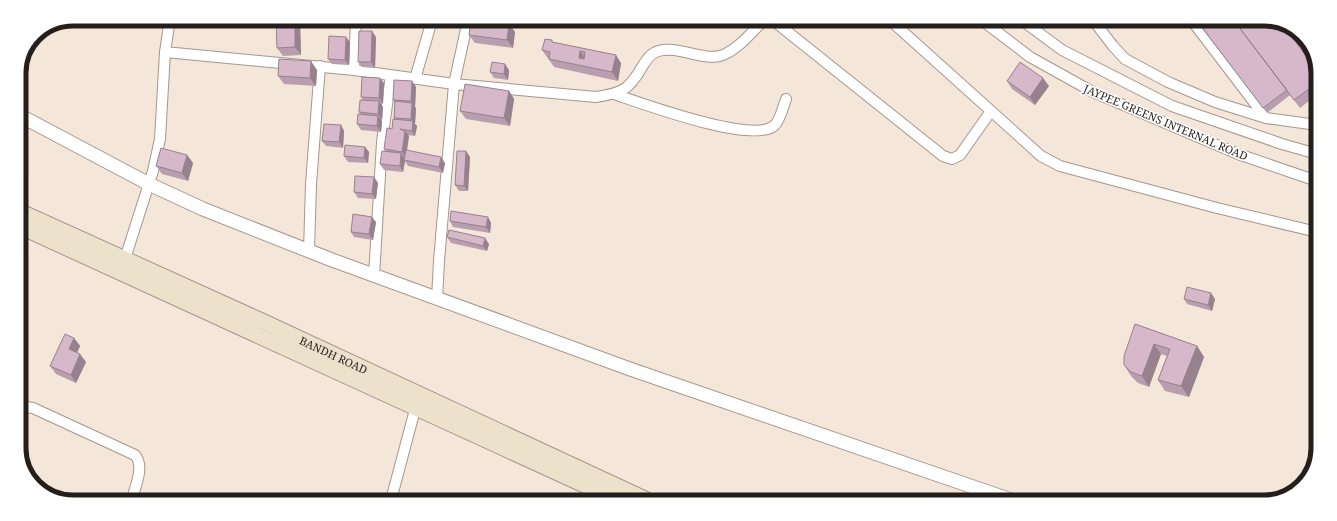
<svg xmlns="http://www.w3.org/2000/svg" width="1337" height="521" font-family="'Noto Serif',serif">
	<rect width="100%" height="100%" fill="#f5e6da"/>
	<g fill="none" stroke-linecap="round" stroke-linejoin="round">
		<defs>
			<path id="minor" d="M774 21 943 156 952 159 960 155 991 111
				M891 21 1041 156 1060 166 1217 208 1317 232
				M983 21 1030 57 1093 92 1238 154 1311 179 1317 180
				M1023 21 1062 50 1172 106 1282 144 1317 154
				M1094 21 1113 46 1125 59 1168 82 1215 102 1266 118 1317 125
				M1193 22 1266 118
				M1304 38 1308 43
				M165 52 170 19
				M354 70 454 84 596 97C622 93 629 90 642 67 645 62 649 55 654 53 672 42 705 63 723 55 739 48 751 33 763 21
				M415 79 432 20
				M614 94C641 103 751 144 774 126 780 121 783 107 786 99
				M309 251 311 184 320 66
				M123 265 153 171 160 139 165 52 354 70 356 20
				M374 276 382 142 391 75
				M437 299 439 261 454 84 468 20
				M19 409 26 407 33 408 135 455C145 466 135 487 132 499
				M391 500 417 402"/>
			<path id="tertiary" d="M19 115 149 184 203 209 332 260 630 369 1014 501"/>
			<g id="secondary">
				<path id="s1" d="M19 211 264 322 647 500"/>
				<path d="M19 226 617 500"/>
			</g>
		</defs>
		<use href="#minor" stroke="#a4978c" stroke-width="12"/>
		<use href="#tertiary" stroke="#a4978c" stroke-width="15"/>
		<use href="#secondary" stroke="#a4978c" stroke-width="17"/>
		<use href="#minor" stroke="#fff" stroke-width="10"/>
		<use href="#tertiary" stroke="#fff" stroke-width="13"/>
		<use href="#secondary" stroke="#ece1cb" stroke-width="15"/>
	</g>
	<path fill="#b89eae" d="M1197 22 1318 71V94L1300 108 1290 95 1267 113Z
		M300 23 301 55 283 56 277 48Z
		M509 24 515 32 513 48 475 43 469 35Z
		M376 37 375 68 362 67 358 62Z
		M350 42 349 65 332 64 328 59Z
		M553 42 621 63 618 81 554 67 542 50Z
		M317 70 316 86 284 84 278 76Z
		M509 70 508 80 494 78 490 72Z
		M412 81 416 87 415 107 416 108 415 124 417 126 415 136 408 135 409 136 407 150 445 163 443 173 408 166 405 161 403 172 384 170 380 164 385 151 384 149 392 129 394 119V118L395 103 393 100Z
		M1007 81 1049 86 1035 105 1012 89Z
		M384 83 383 104 380 103 383 107 382 120H381L382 121 381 132 361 130 357 124 360 114 359 112 363 100 361 97Z
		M509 91 514 99 510 126 466 119 460 111Z
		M341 125 344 131 343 148 326 146 322 141Z
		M365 147 369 152 368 163 348 162 344 156Z
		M466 151 470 157 468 191H459L455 185Z
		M187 155 193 163 188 181 162 174 156 166Z
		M374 177 378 183 376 199 358 198 354 192Z
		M488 217 491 223 490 233 453 227 450 221Z
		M376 222 373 240 354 237 351 232Z
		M447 237 489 244 487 251 451 243Z
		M1184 299H1215L1212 311 1187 304Z
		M1135 324 1197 346 1204 357 1189 397 1165 391 1158 380 1167 356 1161 354 1149 387 1138 383 1131 376 1124 365Z
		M74 338 80 346 77 353 86 362 76 383 56 374 50 366Z"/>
	<path fill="#96818d" d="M295 20H297L300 23 301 55 295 47Z
		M509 24 515 32 513 48 507 40Z
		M372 31 376 37 375 68 371 62Z
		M346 37 350 42 349 65 345 60Z
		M580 51 586 60 579 58Z
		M616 55 621 63 618 81 612 72Z
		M311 61 317 70 316 86 310 78Z
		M505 64 509 70 508 80 504 74Z
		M380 78 384 83 383 104 379 98Z
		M1043 78 1049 86 1035 105 1030 97Z
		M412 81 416 87 415 107 416 108 415 124 417 126 415 136 412 131 413 122 411 119 412 103 411 101Z
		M509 91 514 99 510 126 504 118Z
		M379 101 383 107 382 120 378 114Z
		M378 116 382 121 381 132 377 126Z
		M341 125 344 131 343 148 339 142Z
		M405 131 409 136 406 157 402 152Z
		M365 147 369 152 368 163 364 158Z
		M466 151 470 157 468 191 464 186Z
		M401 153 405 159 404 160 405 161 403 172 400 166Z
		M187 155 193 163 188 181 182 173Z
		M441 157 445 163 443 173 439 167Z
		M374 177 378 183 376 199 372 194Z
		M372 217 376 222 373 240 369 234Z
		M488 217 491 223 490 233 486 227Z
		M485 238 489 244 487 251 483 246Z
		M1211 293 1215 299 1212 311 1208 305Z
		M74 338 80 346 75 357 69 349Z
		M1154 344 1161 354 1149 387 1142 376Z
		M1197 346 1204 357 1189 397 1181 386Z
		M80 354 86 362 76 383 71 375Z"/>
	<path fill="#d6b8ca" stroke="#96818d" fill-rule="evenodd" d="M276 19 295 20V47L277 48Z
		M471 20H478L509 24 507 40 469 35Z
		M1198 22H1235L1287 90 1263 108Z
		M1235 22H1280L1318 71V82L1294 100Z
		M359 31H372L371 62H358Z
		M329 36 346 37 345 60 328 59Z
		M545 39 552 40V42L616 55 612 72 549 59 550 52 542 50ZM580 51 585 52 584 59 579 58Z
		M279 59 311 61 310 78 278 76Z
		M492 62 505 64 504 74 490 72Z
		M1020 62 1043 78 1030 97 1007 81Z
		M362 77 380 78 379 98 361 97Z
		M394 80 412 81 411 101 393 100Z
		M465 84 509 91 504 118 460 111Z
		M360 100 379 101 378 114 359 112Z
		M395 101 412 103 411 119 394 118Z
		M358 114 378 116 377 126 357 124Z
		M393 119 413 121 412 131 400 129 405 131 402 152 384 149 387 128 392 129Z
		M324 124 341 125 339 142 322 141Z
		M345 145 365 147 364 158 344 156Z
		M161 148 187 155 182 173 156 166Z
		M406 150 441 157 439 167 404 160Z
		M382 151 401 153 400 166 380 164Z
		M457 151H466L464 186 455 185Z
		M355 176 374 177 372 194 354 192Z
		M451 211 488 217 486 227 450 221Z
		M353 214 372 217 369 234 351 232Z
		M449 230 485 238 483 246 447 237Z
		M1187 287 1211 293 1208 305 1184 299Z
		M1135 324 1197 346 1181 386 1158 380 1170 349 1154 344 1142 376 1131 372 1124 365V356Z
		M65 334 74 338 69 349 80 354 71 375 50 366Z"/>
	<g text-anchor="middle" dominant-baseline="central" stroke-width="3.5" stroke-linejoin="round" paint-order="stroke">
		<g font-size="11" fill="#251f1b" stroke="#fff">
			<text transform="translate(1166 122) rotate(23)">JAYPEE GREENS INTERNAL ROAD</text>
			<text stroke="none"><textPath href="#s1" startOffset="346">BANDH ROAD</textPath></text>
		</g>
	</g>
	<path d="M0 0H1337V521H0ZM73 26H1264A47 47 0 0 1 1311 73V448A47 47 0 0 1 1264 495H73A47 47 0 0 1 26 448V73A47 47 0 0 1 73 26Z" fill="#fff" fill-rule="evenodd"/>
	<path fill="none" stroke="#251f1b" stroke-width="5" d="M73 26H1264A47 47 0 0 1 1311 73V448A47 47 0 0 1 1264 495H73A47 47 0 0 1 26 448V73A47 47 0 0 1 73 26Z"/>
</svg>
